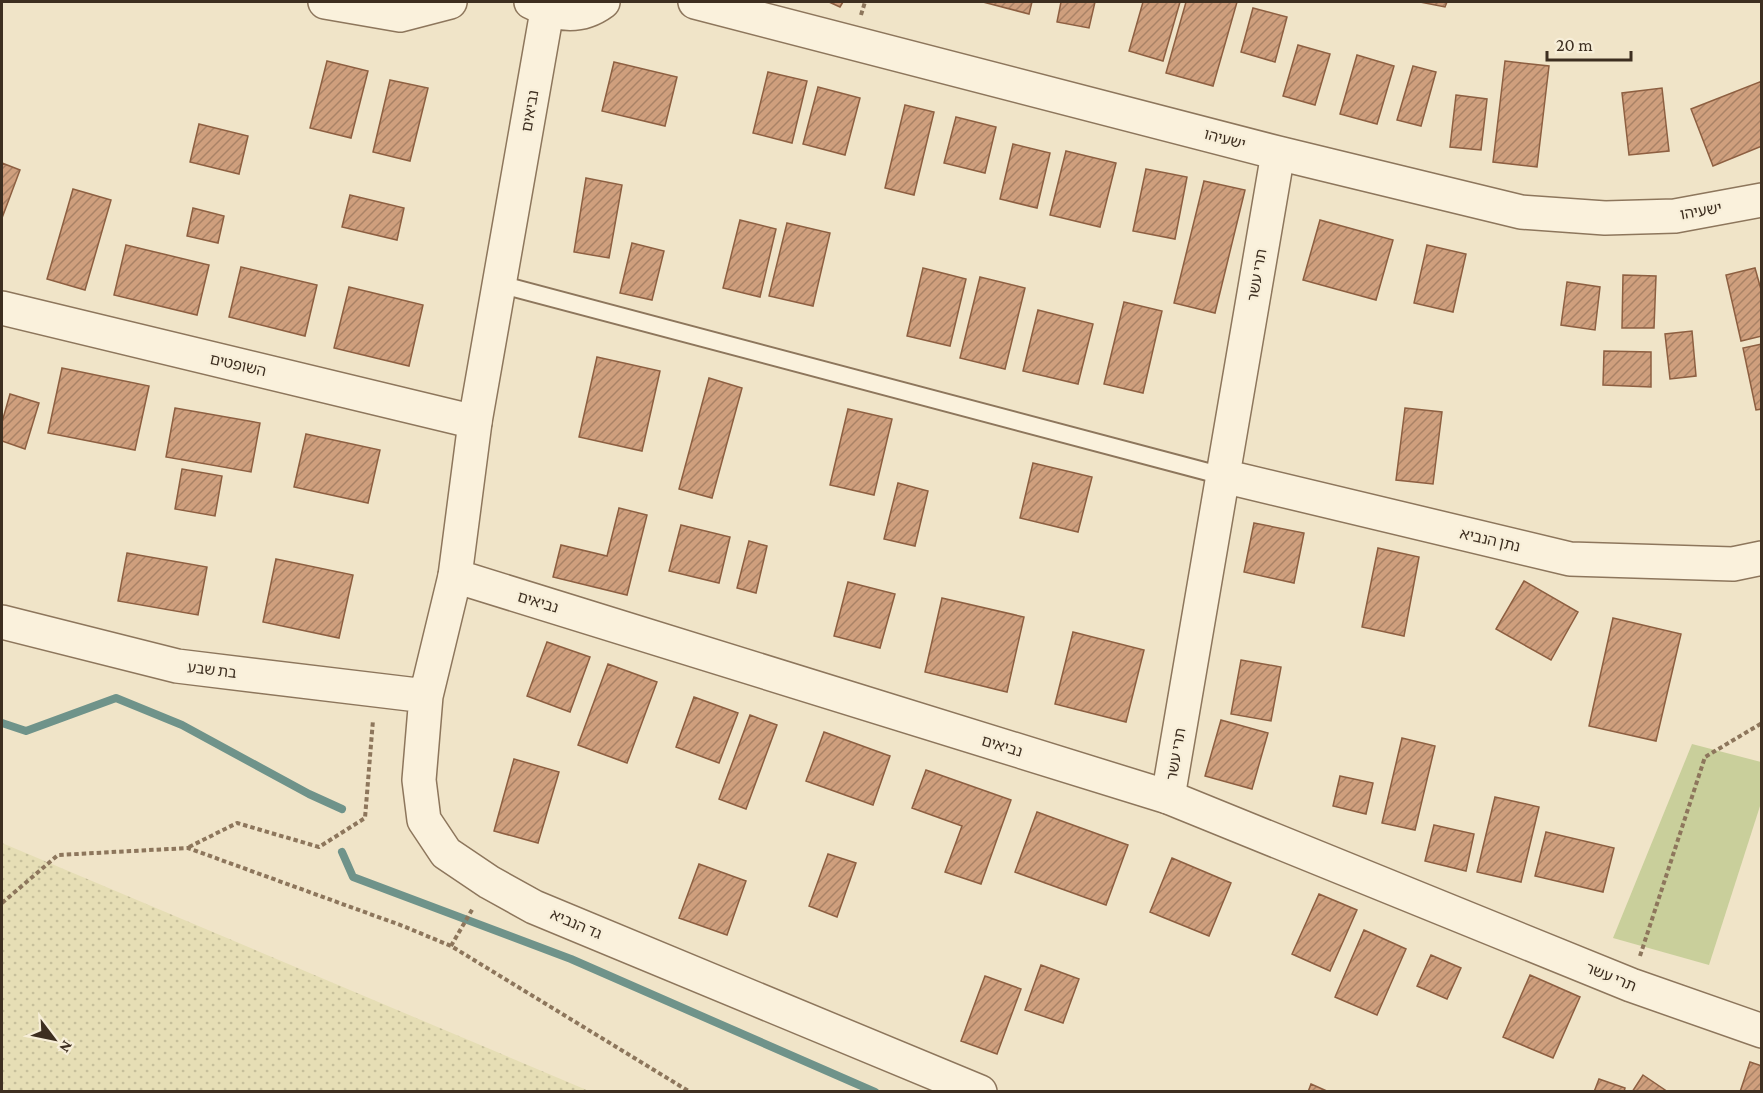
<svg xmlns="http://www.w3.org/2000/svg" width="1763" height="1093" font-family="'Crimson Pro','Noto Sans Hebrew',serif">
	<defs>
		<pattern id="farmland-dots" width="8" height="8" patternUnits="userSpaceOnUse" patternTransform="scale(1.5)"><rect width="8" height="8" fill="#e6deb5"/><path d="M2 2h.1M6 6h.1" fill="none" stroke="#c6bf9b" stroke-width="1.8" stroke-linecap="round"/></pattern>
		<pattern id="building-hatch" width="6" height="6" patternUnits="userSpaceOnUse" patternTransform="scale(1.5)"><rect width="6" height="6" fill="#cf9f7d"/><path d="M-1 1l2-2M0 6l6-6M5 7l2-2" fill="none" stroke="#a98266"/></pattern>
	</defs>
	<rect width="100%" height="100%" fill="#f0e4c8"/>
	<path fill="url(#farmland-dots)" d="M2 843 589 1091H2Z"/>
	<path fill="#c9cf9b" d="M1692 744 1761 762V803L1709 965 1613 938Z"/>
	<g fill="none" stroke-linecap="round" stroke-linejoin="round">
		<path stroke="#6f938a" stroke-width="8" d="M2 723 26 731 116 698 182 725 309 794 342 809
			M342 852 353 877 571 959 875 1092"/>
	</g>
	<path fill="url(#building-hatch)" stroke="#8d5f41" stroke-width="1.5" d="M829 2H843L840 7Z
		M983 2H1032L1029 14Z
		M1061 2H1095L1089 28 1057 22Z
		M1143 2H1180L1163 61 1129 51Z
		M1186 2H1237L1213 86 1166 73Z
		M1420 2H1447L1445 7Z
		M1253 8 1287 17 1275 62 1241 52Z
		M1298 45 1330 54 1315 105 1283 96Z
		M1357 55 1394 66 1377 124 1340 114Z
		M327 61 368 71 351 138 310 128Z
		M1505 61 1549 66 1537 167 1493 162Z
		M614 62 677 77 665 126 602 111Z
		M1413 66 1436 72 1421 126 1397 120Z
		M768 72 807 81 792 143 753 133Z
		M390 80 428 88 410 161 373 152Z
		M1762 81V146L1713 166 1691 109Z
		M818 87 860 98 845 155 803 144Z
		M1662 88 1669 151 1629 155 1622 93Z
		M1456 95 1487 99 1481 150 1450 147Z
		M905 105 934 112 914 195 885 188Z
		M956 117 996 127 985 173 944 163Z
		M199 124 248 136 239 174 190 162Z
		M1013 144 1050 153 1037 208 1000 199Z
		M1066 151 1116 163 1100 227 1050 215Z
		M2 163 20 170 2 218Z
		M1146 169 1187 177 1175 239 1133 231Z
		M586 178 622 185 609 258 574 252Z
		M1204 181 1245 190 1215 313 1174 303Z
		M73 189 111 200 85 290 47 279Z
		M350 195 404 208 397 240 342 227Z
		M193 208 224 216 218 243 187 236Z
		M740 220 776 229 760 297 723 288Z
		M1320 220 1393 240 1376 300 1303 280Z
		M787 223 830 233 813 306 769 296Z
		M632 243 664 251 652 300 620 293Z
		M126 245 209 265 197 315 114 295Z
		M1427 245 1466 254 1453 312 1414 303Z
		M241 267 317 285 305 336 229 317Z
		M923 268 966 279 950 346 907 336Z
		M1755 268 1762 293V336L1741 341 1726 275Z
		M1623 275 1656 276 1654 328H1622Z
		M980 277 1025 288 1005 369 960 358Z
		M1567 282 1600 287 1595 330 1561 325Z
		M349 287 423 305 409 366 334 348Z
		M1124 302 1162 311 1143 393 1104 384Z
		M1038 310 1093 324 1078 384 1023 371Z
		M1692 331 1696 376 1670 379 1665 334Z
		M1762 344V409L1756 410 1743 348Z
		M1604 351 1651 352V387L1603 385Z
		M597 357 660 371 642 451 579 437Z
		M62 368 149 386 135 450 48 433Z
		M709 378 742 388 712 498 679 489Z
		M10 394 39 403 25 449 2 441V422Z
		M175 408 260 423 251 472 166 457Z
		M1405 408 1442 412 1433 484 1396 480Z
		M848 409 892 419 874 495 830 485Z
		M306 434 380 450 368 503 294 487Z
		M1033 463 1092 477 1078 532 1020 518Z
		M182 469 222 476 215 516 175 509Z
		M898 483 928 491 915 546 884 539Z
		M619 508 647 515 627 595 553 577 561 545 607 556Z
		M1254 523 1304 533 1294 583 1244 572Z
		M681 525 730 537 719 583 669 571Z
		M749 541 767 546 756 593 737 588Z
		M1378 548 1419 557 1404 636 1362 627Z
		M127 553 207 567 198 615 118 601Z
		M276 559 353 575 339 638 263 622Z
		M1524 581 1578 612 1551 660 1496 629Z
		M848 582 895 594 880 648 834 636Z
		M942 598 1024 617 1007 692 925 672Z
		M1613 618 1681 634 1656 741 1589 726Z
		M1073 632 1144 650 1126 722 1055 704Z
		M547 642 590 657 570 712 527 696Z
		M1241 660 1281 667 1271 721 1231 714Z
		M608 664 657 682 627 763 578 745Z
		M694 697 738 713 719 763 676 747Z
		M750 715 777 725 746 809 719 799Z
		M1221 720 1268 733 1252 789 1205 776Z
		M824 732 890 756 873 805 806 781Z
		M1402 738 1435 746 1415 830 1382 823Z
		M514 759 559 772 538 843 494 831Z
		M926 770 1011 800 981 884 945 872 962 826 912 808Z
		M1340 776 1373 783 1366 814 1333 806Z
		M1495 797 1539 807 1521 882 1477 872Z
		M1037 812 1128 845 1106 905 1015 872Z
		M1434 825 1474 834 1466 871 1425 861Z
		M1546 832 1614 848 1603 892 1535 876Z
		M828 854 856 863 837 917 809 906Z
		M1172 858 1231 883 1209 936 1150 912Z
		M699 864 746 881 727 935 679 918Z
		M1319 894 1357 910 1330 971 1292 954Z
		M1364 930 1406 949 1377 1015 1335 997Z
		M1431 955 1461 968 1447 999 1417 986Z
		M1041 965 1079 979 1063 1023 1025 1010Z
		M1530 975 1580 997 1553 1058 1503 1037Z
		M985 976 1021 989 997 1054 961 1041Z
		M1750 1062 1762 1066V1092H1740Z
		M1643 1075 1668 1092H1632Z
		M1599 1079 1625 1088 1624 1092H1594Z
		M1311 1084 1329 1092H1308Z"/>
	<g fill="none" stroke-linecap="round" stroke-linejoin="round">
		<defs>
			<path id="service" d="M499 284 1223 476"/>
			<path id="minor" d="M325 2 400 15 450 2
				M695 2 1278 153 1521 212 1605 218 1675 216 1762 200
				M2 308 475 422
				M1223 476 1570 559 1733 564 1762 558
				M455 576 426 696 419 780 424 820 446 853 489 882 534 907 980 1092
				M2 622 177 666 426 696
				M1168 797 1278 153"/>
			<path id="tertiary" d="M531 2C555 15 580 19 603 2
				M547 11 475 422 455 576 1168 797 1631 985 1762 1031"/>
		</defs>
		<use href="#service" stroke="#8d765c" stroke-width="20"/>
		<use href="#minor" stroke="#8d765c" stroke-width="36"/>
		<use href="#tertiary" stroke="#8d765c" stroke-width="36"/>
		<path stroke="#8d765c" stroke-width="4" stroke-dasharray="4.5 3" stroke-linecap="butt" d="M861 15 865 2
			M189 847 237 823 319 847 365 818 373 720
			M2 903 58 855 188 848 403 926 451 946 690 1092
			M451 946 473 908
			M1640 956 1705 757 1762 723"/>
		<use href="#service" stroke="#faf1dc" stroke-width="16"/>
		<use href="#minor" stroke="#faf1dc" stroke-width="33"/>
		<use href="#tertiary" stroke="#faf1dc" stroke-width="33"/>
	</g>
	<g text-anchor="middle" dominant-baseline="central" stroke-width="4.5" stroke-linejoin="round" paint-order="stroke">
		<g font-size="15" fill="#3d2e20" stroke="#f7eed8">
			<text transform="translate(530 111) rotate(-80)">נביאים</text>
			<text transform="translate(1225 139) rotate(15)">ישעיהו</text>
			<text transform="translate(1701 211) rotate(-10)">ישעיהו</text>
			<text transform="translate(1257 275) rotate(-80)">תרי עשר</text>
			<text transform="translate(238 365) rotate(13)">השופטים</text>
			<text transform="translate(1490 540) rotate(13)">נתן הנביא</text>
			<text transform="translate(538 602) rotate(17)">נביאים</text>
			<text transform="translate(212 670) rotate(7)">בת שבע</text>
			<text transform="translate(1002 746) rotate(17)">נביאים</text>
			<text transform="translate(1176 754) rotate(-80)">תרי עשר</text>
			<text transform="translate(576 924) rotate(23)">גד הנביא</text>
			<text transform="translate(1611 977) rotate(22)">תרי עשר</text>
		</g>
	</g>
	<rect width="1763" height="1093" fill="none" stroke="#3d2e20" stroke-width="6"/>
	<g transform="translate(54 1039) rotate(122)" stroke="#f7eed8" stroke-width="4.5" paint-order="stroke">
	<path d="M0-4.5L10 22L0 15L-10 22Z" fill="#3d2e20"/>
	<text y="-9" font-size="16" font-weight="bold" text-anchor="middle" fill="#3d2e20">N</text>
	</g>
	<path d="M1547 51v9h84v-9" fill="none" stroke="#3d2e20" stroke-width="3"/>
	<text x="1556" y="51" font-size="18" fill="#3d2e20" stroke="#f7eed8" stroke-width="4.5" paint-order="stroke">20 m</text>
</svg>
